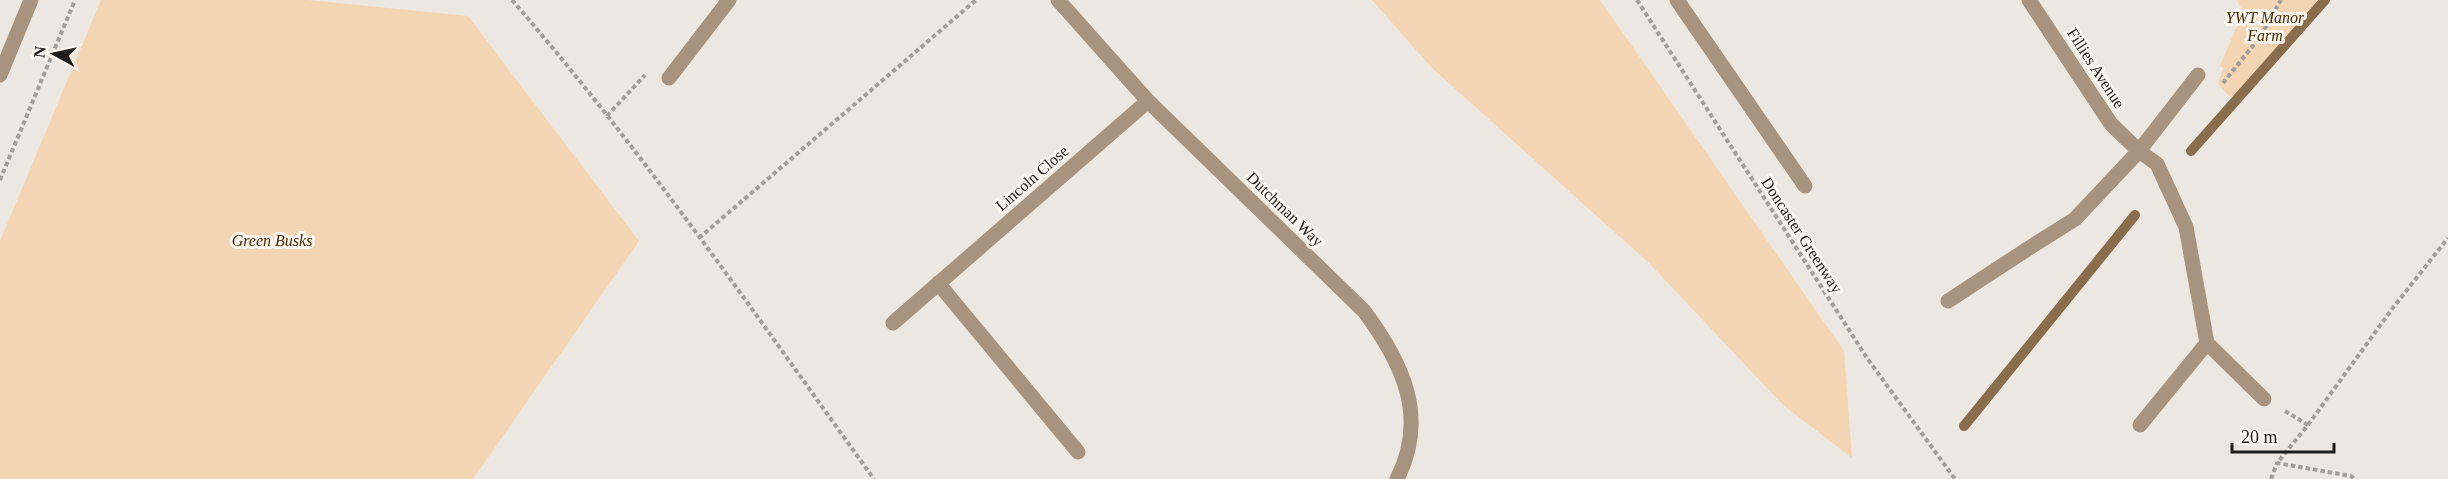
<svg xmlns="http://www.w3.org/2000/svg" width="2448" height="479" font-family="'Times New Roman',serif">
	<rect width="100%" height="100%" fill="#ede7e1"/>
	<path fill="#f3d5b3" d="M101 0H308L468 16 639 241 473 479H0V241Z
		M1372 0H1600L1844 351 1852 458 1783 405 1649 263 1432 68Z
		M2237 0H2321L2246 89 2243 87 2232 99 2218 84 2223 68 2220 66 2243 12Z"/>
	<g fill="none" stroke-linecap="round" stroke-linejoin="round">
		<path stroke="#896d4c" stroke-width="10" d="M2191 151 2325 0
			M1964 426 2135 215"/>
		<path stroke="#a29e99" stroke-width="4" stroke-dasharray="4.5 3" stroke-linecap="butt" d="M512 0C643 151 757 317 874 479
			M1637 0 1867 358 1955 479
			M2223 83 2260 37 2281 0
			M607 116 645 75
			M0 180 75 0
			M699 238 976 0
			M2285 411 2308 425 2277 463 2351 476 2355 479
			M2308 425 2392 309 2448 238
			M2271 479 2277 463"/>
		<path stroke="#a69480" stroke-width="15" d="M1677 0 1805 186
			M2139 151 2157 164 2186 227 2207 343 2140 425
			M1948 301 2026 250
			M2207 343 2264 399"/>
		<path stroke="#a69480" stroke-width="15" d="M1058 0 1148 101 1364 311C1402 362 1429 417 1397 479
			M2029 0 2111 124 2139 151
			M0 75 31 0
			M669 78 729 0
			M2026 250 2075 219 2139 151 2198 75
			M938 283 1078 452
			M893 323 1148 101"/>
	</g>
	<g text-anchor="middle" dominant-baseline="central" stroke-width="6" stroke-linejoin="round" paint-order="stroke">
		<g font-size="16" font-style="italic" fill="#482c05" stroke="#fbf5ee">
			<text x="2265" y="17">YWT Manor<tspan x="2265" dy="18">Farm</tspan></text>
			<text x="272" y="240">Green Busks</text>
		</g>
		<g font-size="16" fill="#1f1d1a" stroke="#fbf5ee">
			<text transform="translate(2096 68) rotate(57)">Fillies Avenue</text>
			<text transform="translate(1032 178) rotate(-41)">Lincoln Close</text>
			<text transform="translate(1285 209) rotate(44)">Dutchman Way</text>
			<text transform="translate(1802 235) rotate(57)">Doncaster Greenway</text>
		</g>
	</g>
	<g transform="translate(54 54) rotate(278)" stroke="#fbf5ee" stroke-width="4.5" paint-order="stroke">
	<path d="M0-4.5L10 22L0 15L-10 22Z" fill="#1f1d1a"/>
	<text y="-9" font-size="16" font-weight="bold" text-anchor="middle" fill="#1f1d1a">N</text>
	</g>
	<path d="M2232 443v9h102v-9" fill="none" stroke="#1f1d1a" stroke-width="3"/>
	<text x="2241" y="443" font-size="18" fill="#1f1d1a" stroke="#fbf5ee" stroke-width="4.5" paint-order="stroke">20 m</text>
</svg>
